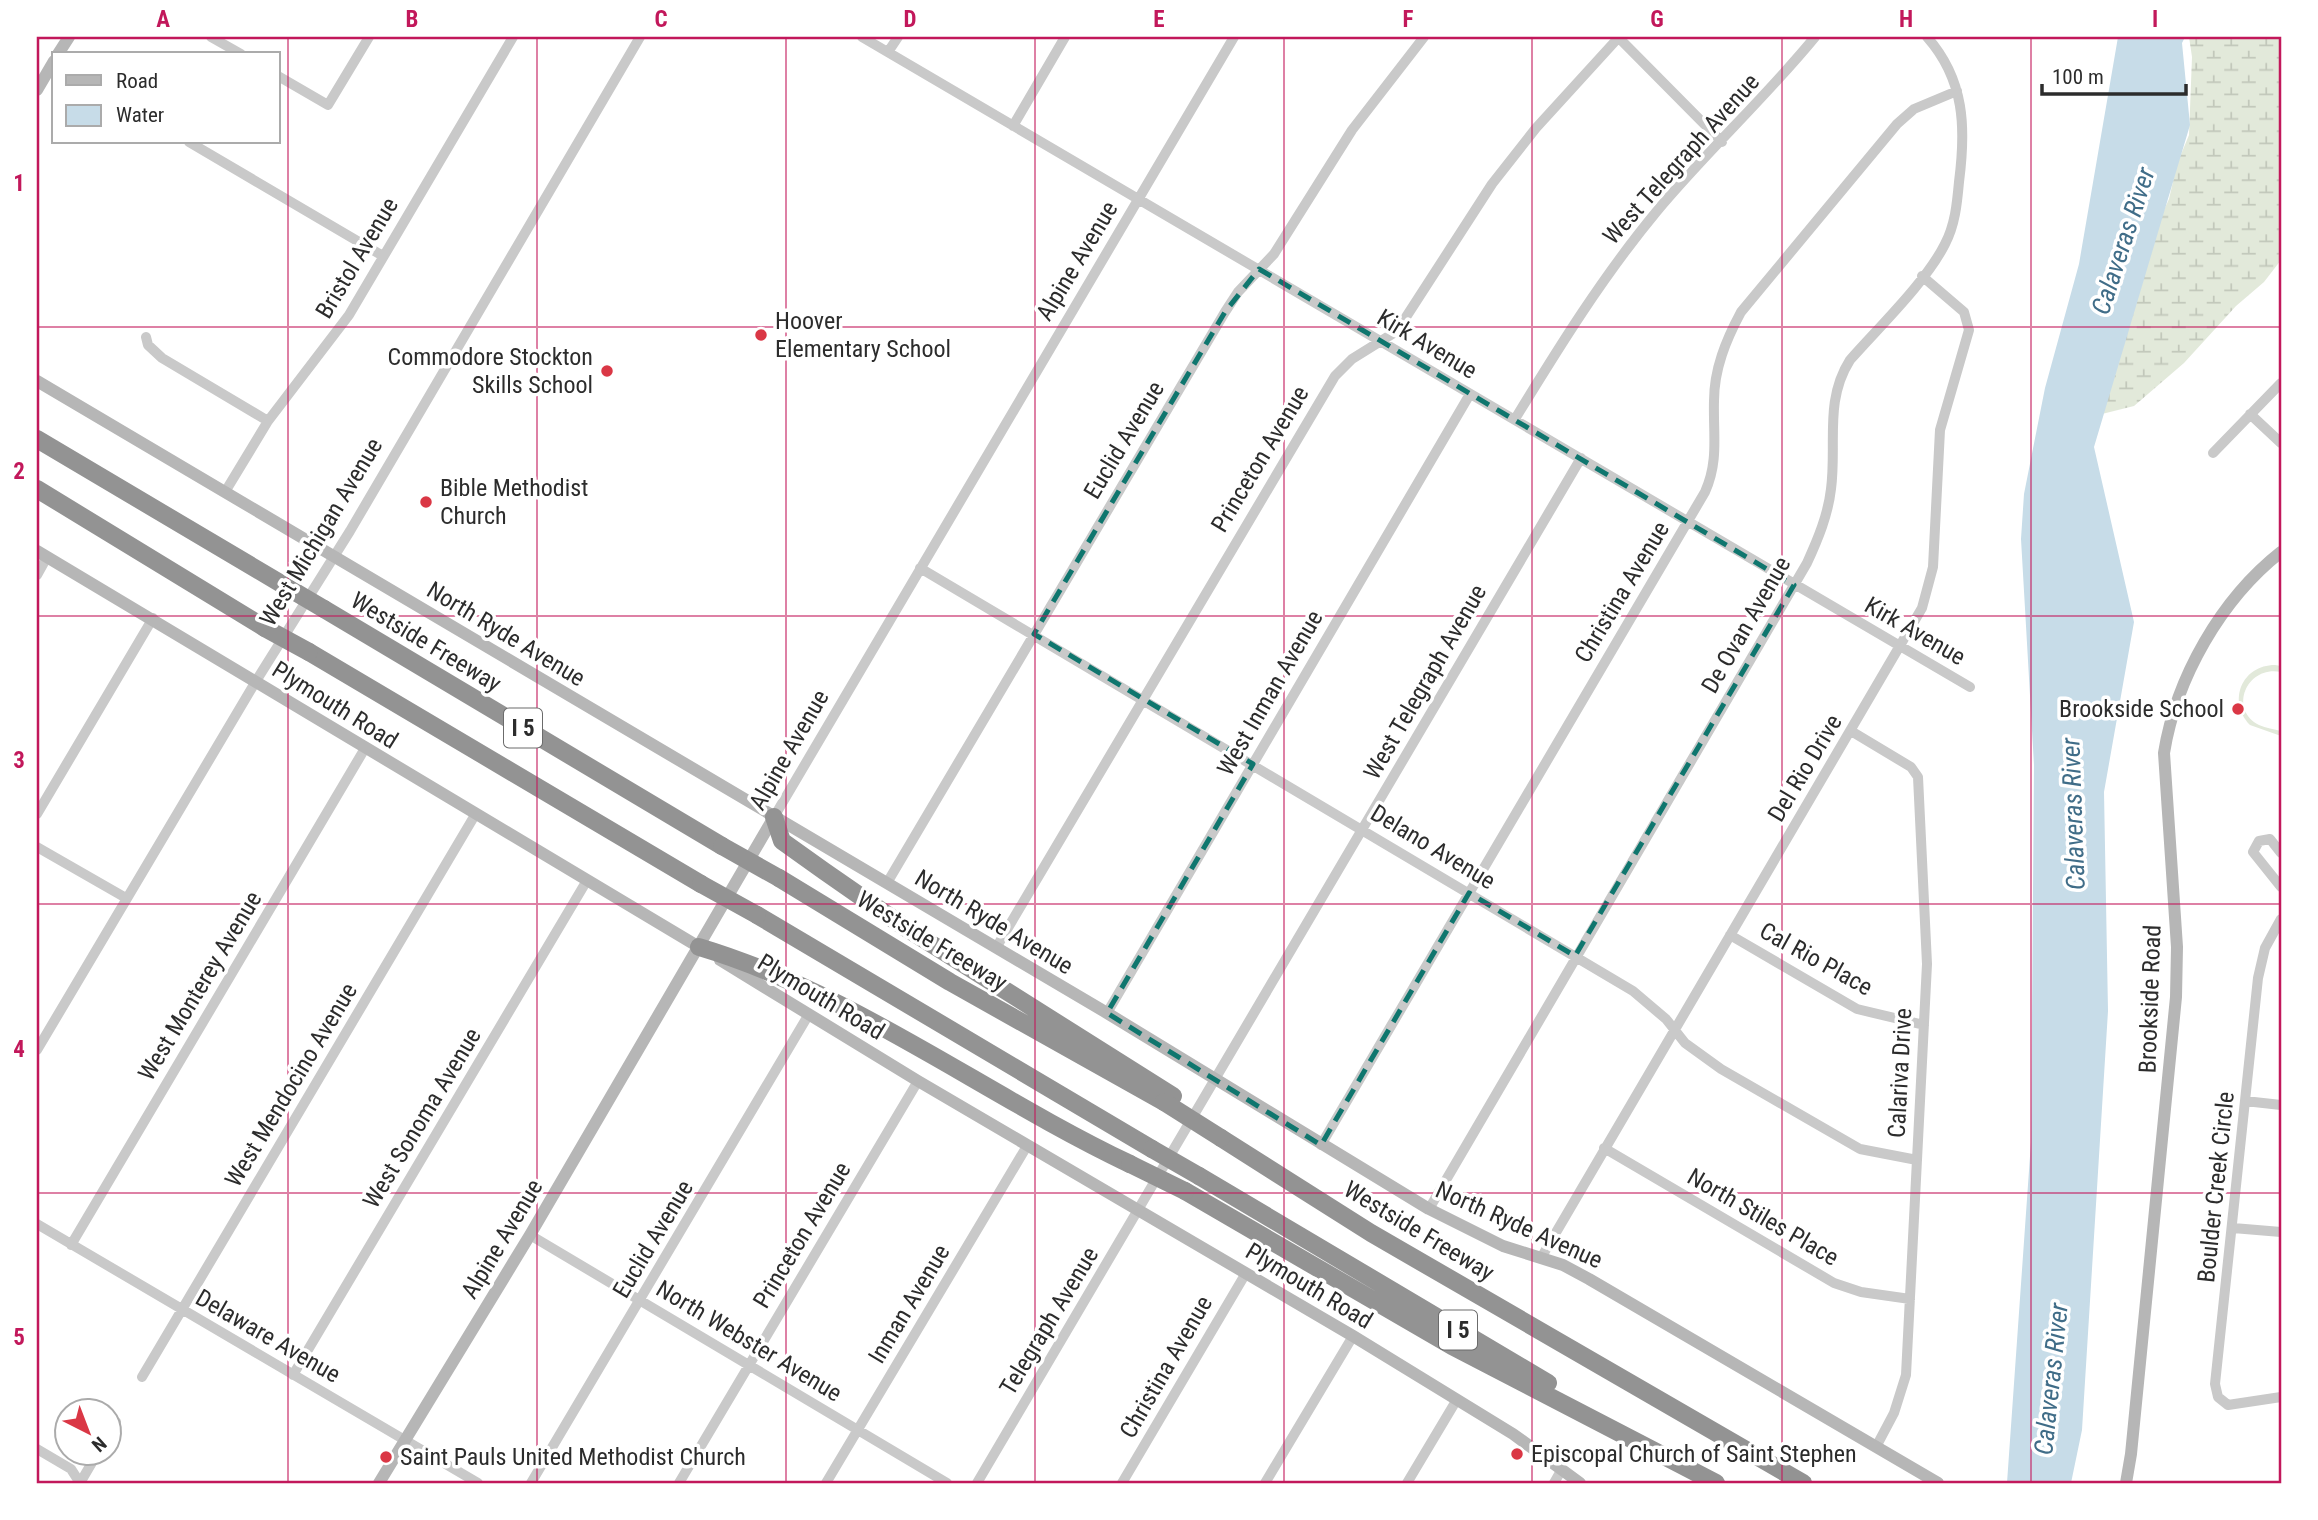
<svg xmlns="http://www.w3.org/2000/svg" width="2318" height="1520" font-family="'Roboto Condensed',sans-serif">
	<defs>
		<pattern id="wetland-marsh" width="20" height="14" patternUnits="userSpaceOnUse" patternTransform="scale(1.75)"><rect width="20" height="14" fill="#e2e9da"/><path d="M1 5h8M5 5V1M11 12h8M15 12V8" fill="none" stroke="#c2c8bb"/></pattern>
	</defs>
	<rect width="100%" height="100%" fill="#fff"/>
	<path fill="#e2e9da" d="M2275 665 2281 666V672C2247 665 2228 709 2259 725 2266 728 2274 729 2281 731V736L2250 725C2227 701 2242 665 2275 665Z"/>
	<path fill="url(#wetland-marsh)" d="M2189 37H2281V260L2264 282 2236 306 2184 363 2134 406 2102 414 2152 236 2169 199 2177 164 2189 135 2192 57Z"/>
	<path fill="#c7dce8" d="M2118 37H2185L2182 43 2190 125 2094 447 2134 622 2104 792 2108 1011 2082 1430 2071 1483H2007L2031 1142 2034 765 2021 539 2024 494 2045 388 2079 264Z"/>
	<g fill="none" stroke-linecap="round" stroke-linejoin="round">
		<path stroke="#c9c9c9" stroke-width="10" d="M211 37 241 54
			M862 37 1970 687
			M1618 37 1722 142
			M888 52 898 37
			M278 76 328 105 369 37
			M1013 126 1065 37
			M189 142 383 256
			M146 337 148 345 162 358 268 421
			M2250 414 2281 443
			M1515 419C1559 347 1603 276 1657 211 1707 151 1765 98 1815 37
			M2213 453 2281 383
			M225 492 268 421 349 315 513 37
			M920 568 1633 991 1666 1019 1685 1043 1721 1069 1860 1149 1917 1160
			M37 575 47 557
			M1851 731 1911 767 1918 777 1927 964 1906 1375 1894 1413 1876 1447
			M37 814 153 618
			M774 817 1234 37
			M37 847 126 898
			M2281 853 2270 839 2259 841 2253 852 2281 887
			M887 883 1225 312 1238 292 1274 254 1352 130 1424 37
			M2281 919 2265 948 2258 978 2215 1384 2218 1397 2228 1405 2281 1397
			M1730 935 1857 1009 1924 1025
			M996 948 1335 376 1352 359 1397 331 1492 184 1536 128 1619 37
			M1107 1013 1470 394
			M37 1050 256 681 350 531 640 37
			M2245 1101 2281 1105
			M1321 1145 1705 492C1719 461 1713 434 1714 401 1714 369 1726 340 1741 312L1897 124 1914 109 1957 91
			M1604 1148 1834 1283 1861 1292 1910 1299
			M1429 1209 1807 563C1818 539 1828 515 1831 489 1837 444 1824 401 1850 360 1879 327 1926 282 1945 244 1955 225 1957 204 1959 182 1966 128 1965 80 1927 37
			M37 1224 478 1483
			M2233 1228 2281 1232
			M530 1235 947 1483
			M71 1245 364 750
			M1541 1258 1922 608 1933 567 1940 430 1969 330 1964 312 1922 276
			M293 1375 586 882
			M142 1377 475 815
			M108 1434 116 1422
			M37 1449 71 1469 80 1483
			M80 1483 97 1454
			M531 1483 809 1014
			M679 1483 918 1081
			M826 1483 1027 1146
			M977 1483 1581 458
			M1122 1483 1246 1273
			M1265 1483 1353 1336
			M1407 1483 1456 1401
			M1554 1483 1562 1469"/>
		<path stroke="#b6b6b6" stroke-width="12" d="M58 54 69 37
			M37 90 54 61
			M37 381 1107 1013 1429 1209 1503 1246 1563 1265 1589 1279 1938 1483
			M37 551 704 950
			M720 960 918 1081 1353 1336 1513 1434 1580 1483
			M379 1483 530 1235 774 817
			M2126 1483 2131 1454 2176 997 2177 947 2164 753C2176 678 2221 599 2281 552"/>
		<path stroke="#939393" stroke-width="18" d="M37 439 285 586
			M37 489 265 628
			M324 609 722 846
			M309 652 701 884
			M774 817 782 841 824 871 906 928 1173 1096
			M779 878 950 982 1164 1102
			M757 915 1152 1149
			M699 947C853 993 985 1095 1130 1164
			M1221 1138 1371 1233 1803 1483
			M1199 1176 1548 1383
			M1185 1191 1452 1346 1716 1483"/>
		<path stroke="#939393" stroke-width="18" d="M285 586 324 609
			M265 628 309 652
			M722 846 779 878
			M701 884 757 915
			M1164 1102 1221 1138
			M1152 1149 1199 1176
			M1130 1164 1185 1191"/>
	</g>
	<path fill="none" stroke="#0f766e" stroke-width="5" stroke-dasharray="14 9" stroke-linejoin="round" d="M1259 269 1794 585 1575 956 1469 893 1321 1145 1107 1013 1253 764 1034 634 1225 312Z"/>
	<path fill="none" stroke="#c2185b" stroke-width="2" stroke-opacity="0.55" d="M288 37V1483M537 37V1483M786 37V1483M1035 37V1483M1284 37V1483M1532 37V1483M1782 37V1483M2031 37V1483M37 327H2281M37 616H2281M37 904H2281M37 1193H2281"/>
	<g fill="#da3745" stroke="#fff" stroke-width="2.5">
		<circle cx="761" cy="335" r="7"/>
		<circle cx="607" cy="371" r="7"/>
		<circle cx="426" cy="502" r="7"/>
		<circle cx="2238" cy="709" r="7"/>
		<circle cx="1517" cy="1454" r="7"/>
		<circle cx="386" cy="1457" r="7"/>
	</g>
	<g text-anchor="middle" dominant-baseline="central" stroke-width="7" stroke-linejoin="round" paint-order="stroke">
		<g fill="#fff" stroke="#6b6b6b" stroke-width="2">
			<rect x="504" y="708.5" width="38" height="39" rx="5"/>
			<rect x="1439" y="1310.5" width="38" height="39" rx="5"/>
		</g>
		<g font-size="23" font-weight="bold" fill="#2c2c2c">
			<text x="523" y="728">I 5</text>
			<text x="1458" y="1330">I 5</text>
		</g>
		<g font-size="24" fill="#2c2c2c" stroke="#fff">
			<text transform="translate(1681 159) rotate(-48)">West Telegraph Avenue</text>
			<text transform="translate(357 258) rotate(-59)">Bristol Avenue</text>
			<text transform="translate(1077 261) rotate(-59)">Alpine Avenue</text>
			<text transform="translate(1427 344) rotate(31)">Kirk Avenue</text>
			<text transform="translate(1124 440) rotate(-59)">Euclid Avenue</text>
			<text transform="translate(1260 459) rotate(-59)">Princeton Avenue</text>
			<text transform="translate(321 532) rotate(-59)">West Michigan Avenue</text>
			<text transform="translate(1622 592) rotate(-59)">Christina Avenue</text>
			<text transform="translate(1746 625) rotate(-60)">De Ovan Avenue</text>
			<text transform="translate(1915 631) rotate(30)">Kirk Avenue</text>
			<text transform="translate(506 634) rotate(31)">North Ryde Avenue</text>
			<text transform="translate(426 642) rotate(31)">Westside Freeway</text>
			<text transform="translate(1425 682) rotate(-60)">West Telegraph Avenue</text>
			<text transform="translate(1270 693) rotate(-60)">West Inman Avenue</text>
			<text transform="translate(335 705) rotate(32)">Plymouth Road</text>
			<text transform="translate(789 750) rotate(-60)">Alpine Avenue</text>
			<text transform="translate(1805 768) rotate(-59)">Del Rio Drive</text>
			<text transform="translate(1433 847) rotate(31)">Delano Avenue</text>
			<text transform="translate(994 922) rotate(31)">North Ryde Avenue</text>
			<text transform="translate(932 941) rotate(31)">Westside Freeway</text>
			<text transform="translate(1816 959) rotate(29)">Cal Rio Place</text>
			<text transform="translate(200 986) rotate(-59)">West Monterey Avenue</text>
			<text transform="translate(821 997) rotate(31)">Plymouth Road</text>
			<text transform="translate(2150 999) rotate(-88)">Brookside Road</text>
			<text transform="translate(1900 1073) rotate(-87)">Calariva Drive</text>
			<text transform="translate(291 1085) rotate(-59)">West Mendocino Avenue</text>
			<text transform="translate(422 1118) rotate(-59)">West Sonoma Avenue</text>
			<text transform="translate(2216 1187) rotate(-84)">Boulder Creek Circle</text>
			<text transform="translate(1763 1217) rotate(30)">North Stiles Place</text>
			<text transform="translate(1519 1225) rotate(24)">North Ryde Avenue</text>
			<text transform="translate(1419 1231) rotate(31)">Westside Freeway</text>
			<text transform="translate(802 1235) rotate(-59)">Princeton Avenue</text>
			<text transform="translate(502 1239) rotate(-59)">Alpine Avenue</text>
			<text transform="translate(653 1239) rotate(-59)">Euclid Avenue</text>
			<text transform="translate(1309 1286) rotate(31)">Plymouth Road</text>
			<text transform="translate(909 1304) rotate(-59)">Inman Avenue</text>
			<text transform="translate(1049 1321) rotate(-59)">Telegraph Avenue</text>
			<text transform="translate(268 1336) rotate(30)">Delaware Avenue</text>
			<text transform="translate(749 1341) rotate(31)">North Webster Avenue</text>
			<text transform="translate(1166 1367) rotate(-60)">Christina Avenue</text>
		</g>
		<g font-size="24" fill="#2c2c2c" stroke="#fff" text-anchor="start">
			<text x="775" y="321">Hoover<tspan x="775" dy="28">Elementary School</tspan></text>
			<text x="593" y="357" text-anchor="end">Commodore Stockton<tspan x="593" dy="28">Skills School</tspan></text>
			<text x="440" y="488">Bible Methodist<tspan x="440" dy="28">Church</tspan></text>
			<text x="2224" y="709" text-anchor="end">Brookside School</text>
			<text x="1531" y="1454">Episcopal Church of Saint Stephen</text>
			<text x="400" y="1457">Saint Pauls United Methodist Church</text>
		</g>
		<g font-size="26" font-style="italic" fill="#406d88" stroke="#fff">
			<text transform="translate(2123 241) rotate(-72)">Calaveras River</text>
			<text transform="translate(2073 814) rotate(-92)">Calaveras River</text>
			<text transform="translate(2051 1379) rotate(-84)">Calaveras River</text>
		</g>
	</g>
	<rect width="2318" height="1520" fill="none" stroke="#ffffff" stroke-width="77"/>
	<rect x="52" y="52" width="228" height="91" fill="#ffffff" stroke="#ababab" stroke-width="2"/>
	<rect x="66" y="75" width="35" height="10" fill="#b6b6b6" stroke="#ababab" stroke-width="2"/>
	<text x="116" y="88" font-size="21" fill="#2c2c2c">Road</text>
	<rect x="66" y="105" width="35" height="21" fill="#c7dce8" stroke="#ababab" stroke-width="2"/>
	<text x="116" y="122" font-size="21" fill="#2c2c2c">Water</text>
	<g transform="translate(88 1432) rotate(138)"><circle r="33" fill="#ffffff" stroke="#ababab" stroke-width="2"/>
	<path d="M0-5L12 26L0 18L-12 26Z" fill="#da3745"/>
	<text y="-10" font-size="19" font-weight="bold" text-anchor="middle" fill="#2c2c2c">N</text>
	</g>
	<path d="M2042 84v10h144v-10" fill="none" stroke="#2c2c2c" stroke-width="3.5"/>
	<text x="2052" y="84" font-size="21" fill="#2c2c2c" stroke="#ffffff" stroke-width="5" paint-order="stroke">100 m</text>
	<rect x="38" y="38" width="2242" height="1444" fill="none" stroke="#c2185b" stroke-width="2.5"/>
	<g font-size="23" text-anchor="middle" font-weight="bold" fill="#c2185b">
		<text x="163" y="27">A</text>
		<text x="412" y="27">B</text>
		<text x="661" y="27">C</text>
		<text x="910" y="27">D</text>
		<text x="1159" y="27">E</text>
		<text x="1408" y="27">F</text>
		<text x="1657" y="27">G</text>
		<text x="1906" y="27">H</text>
		<text x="2155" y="27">I</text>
		<text x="19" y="191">1</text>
		<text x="19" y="479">2</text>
		<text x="19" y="768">3</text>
		<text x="19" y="1057">4</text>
		<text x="19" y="1345">5</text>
	</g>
</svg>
